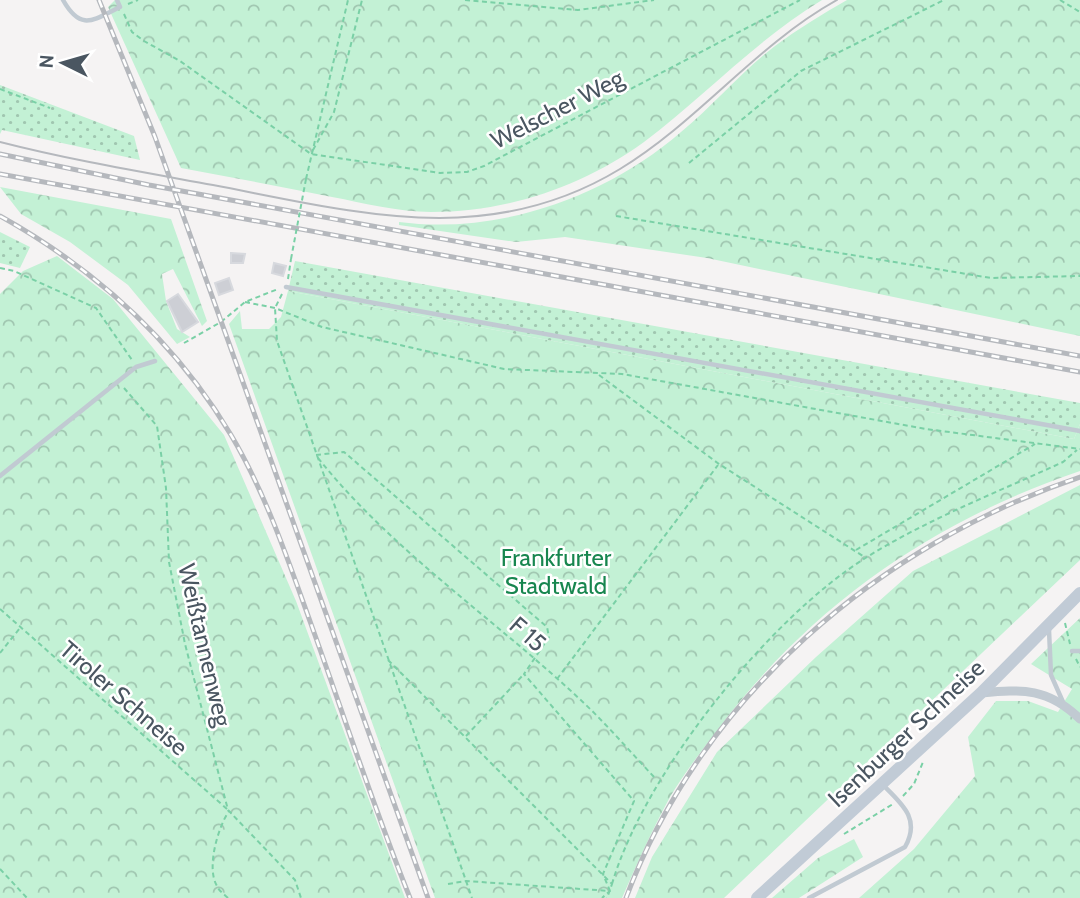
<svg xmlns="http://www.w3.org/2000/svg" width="1080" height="898" font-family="Cabin,sans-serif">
	<defs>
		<pattern id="forest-crowns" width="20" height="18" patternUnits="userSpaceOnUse" patternTransform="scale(1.75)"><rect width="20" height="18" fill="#c3f1d5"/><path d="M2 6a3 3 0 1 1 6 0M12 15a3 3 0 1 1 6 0" fill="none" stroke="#a0c6b0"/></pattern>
		<pattern id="garden-dots" width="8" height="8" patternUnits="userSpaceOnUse" patternTransform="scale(1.75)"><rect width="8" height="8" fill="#c3f1d5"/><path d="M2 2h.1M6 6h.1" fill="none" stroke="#a0c6b0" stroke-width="1.8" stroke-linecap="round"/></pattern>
	</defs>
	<rect width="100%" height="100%" fill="#f5f3f3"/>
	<path fill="url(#forest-crowns)" d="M115 0H822C756 40 705 96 644 142 582 187 507 212 431 212 398 212 364 203 332 197 281 187 231 177 181 168L108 7Z
		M847 0H1080V336L707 258 565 237 516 242 399 225V222C499 235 606 197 681 132 714 105 741 72 775 46 798 29 822 14 847 0Z
		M0 187 171 219 207 321 202 326 173 269 162 274 166 301 177 329 190 337 177 344 128 285 70 242 21 214Z
		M57 256 113 299 224 435 296 601 405 898H0V294L23 271Z
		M288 291 1074 439 1080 424V471C932 521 809 607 716 732 700 753 683 775 670 797 652 830 637 864 622 898H435L229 324 240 311 242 329H269L281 317Z
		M1080 485V560L724 898H635L652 857 717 752 816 657 913 571Z
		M1080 618V898H859L914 849 975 776 968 737 996 701H1028L1058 712 1072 689 1031 664Z
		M854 839 863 857 799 898H772L818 858Z"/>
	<path fill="url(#garden-dots)" d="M0 85 134 136 140 160 2 130 0 134Z
		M0 232 30 247 20 268 0 263Z
		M295 261 1080 403V424L1074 439 288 291Z"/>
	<path fill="#cdcfd5" stroke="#d7d9de" stroke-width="2" d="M231 253 245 254 243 263H231Z
		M274 263 286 266 283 276 272 273Z
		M229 278 233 290 219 295 215 283Z
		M178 294 198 322 182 332 167 301Z"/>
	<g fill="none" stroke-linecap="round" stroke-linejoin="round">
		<path stroke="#7ad0a6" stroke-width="2" stroke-dasharray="5 3.5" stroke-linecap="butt" d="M465 0 578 10 654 0
			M1060 0 1080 12
			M128 4 138 0
			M124 14 132 32 144 41 180 61 311 154 440 173 467 172 484 166 800 0
			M0 89 50 108
			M313 150 334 112 362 0
			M689 163 801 71 944 0
			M306 179 348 0
			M616 216 991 278 1080 276
			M0 268 14 271 96 308 132 360
			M288 279 291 259
			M282 294 275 308 277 341 472 898
			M245 302 275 308 322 327 504 369 622 374 926 429 1080 449
			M184 343 221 322 245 302 278 289
			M599 375 719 464 866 558
			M124 388 157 426 166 488 169 562 185 644 228 810 295 880 301 898
			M316 455 344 452 547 627 549 637 524 674 634 801 603 874 610 891
			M318 458C394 553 499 622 586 705 611 729 633 755 656 779
			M856 550 1035 444
			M0 609 227 809
			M1065 623 1070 644
			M0 653 20 628
			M1076 659 1080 667
			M388 660 612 884 607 898
			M557 679 718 465
			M466 736 524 674
			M903 796 914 784 923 762
			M844 834 893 804
			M0 869 27 898
			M448 884 466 881 610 891 602 898
			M612 884C644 774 770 617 867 557 928 519 998 492 1063 462L1077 450
			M228 898C224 894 219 891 217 886 206 868 218 827 229 811"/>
		<path stroke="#c1cad2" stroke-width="4.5" d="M63 0C81 32 93 20 120 7L117 0
			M286 287 1080 431
			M0 476 136 367 155 361
			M1049 630 1051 675 1063 702
			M1072 651H1080
			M809 898 905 847C921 819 902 804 883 785"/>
		<path stroke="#c1cad2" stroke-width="9" d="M981 693C1023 689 1048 688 1080 719"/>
		<path stroke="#c1cbd6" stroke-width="12" d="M757 898 981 693 1080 593"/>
		<path stroke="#b5b8bd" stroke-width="2" d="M0 142C70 160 142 172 213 185 355 212 487 250 620 169 699 121 756 45 837 0"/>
		<defs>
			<path id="rail" d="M99 0 155 137 428 898
				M0 154 149 185 1080 356
				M0 174 1080 372
				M0 216C95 269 175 341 231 435 266 494 288 560 311 624 344 716 374 808 410 898
				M626 898C701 697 880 544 1080 477"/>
		</defs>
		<use href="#rail" stroke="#b5b8bd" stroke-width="5"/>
		<use href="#rail" stroke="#fff" stroke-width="2.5" stroke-dasharray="8" stroke-linecap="butt"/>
		<path stroke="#7ad0a6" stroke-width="2" stroke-dasharray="5 3.5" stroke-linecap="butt" d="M291 259 306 179"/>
	</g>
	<g text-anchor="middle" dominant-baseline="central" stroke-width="5" stroke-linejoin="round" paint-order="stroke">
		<g font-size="24" fill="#4a5661" stroke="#fff">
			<text transform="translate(557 109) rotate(-27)">Welscher Weg</text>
			<text transform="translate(528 634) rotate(41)">F 15</text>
			<text transform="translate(205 645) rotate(77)">Weißtannenweg</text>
			<text transform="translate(124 698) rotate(41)">Tiroler Schneise</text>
			<text transform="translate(906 733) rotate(-43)">Isenburger Schneise</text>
		</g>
		<g font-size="24" fill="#17864f" stroke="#fff">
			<text x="556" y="557">Frankfurter<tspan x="556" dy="28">Stadtwald</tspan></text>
		</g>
	</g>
	<g transform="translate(63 63) rotate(275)" stroke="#ffffff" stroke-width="5" paint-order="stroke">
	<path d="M0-5L12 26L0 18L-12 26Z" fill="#4a5661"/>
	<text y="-10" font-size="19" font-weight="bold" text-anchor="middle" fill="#4a5661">N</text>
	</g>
</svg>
